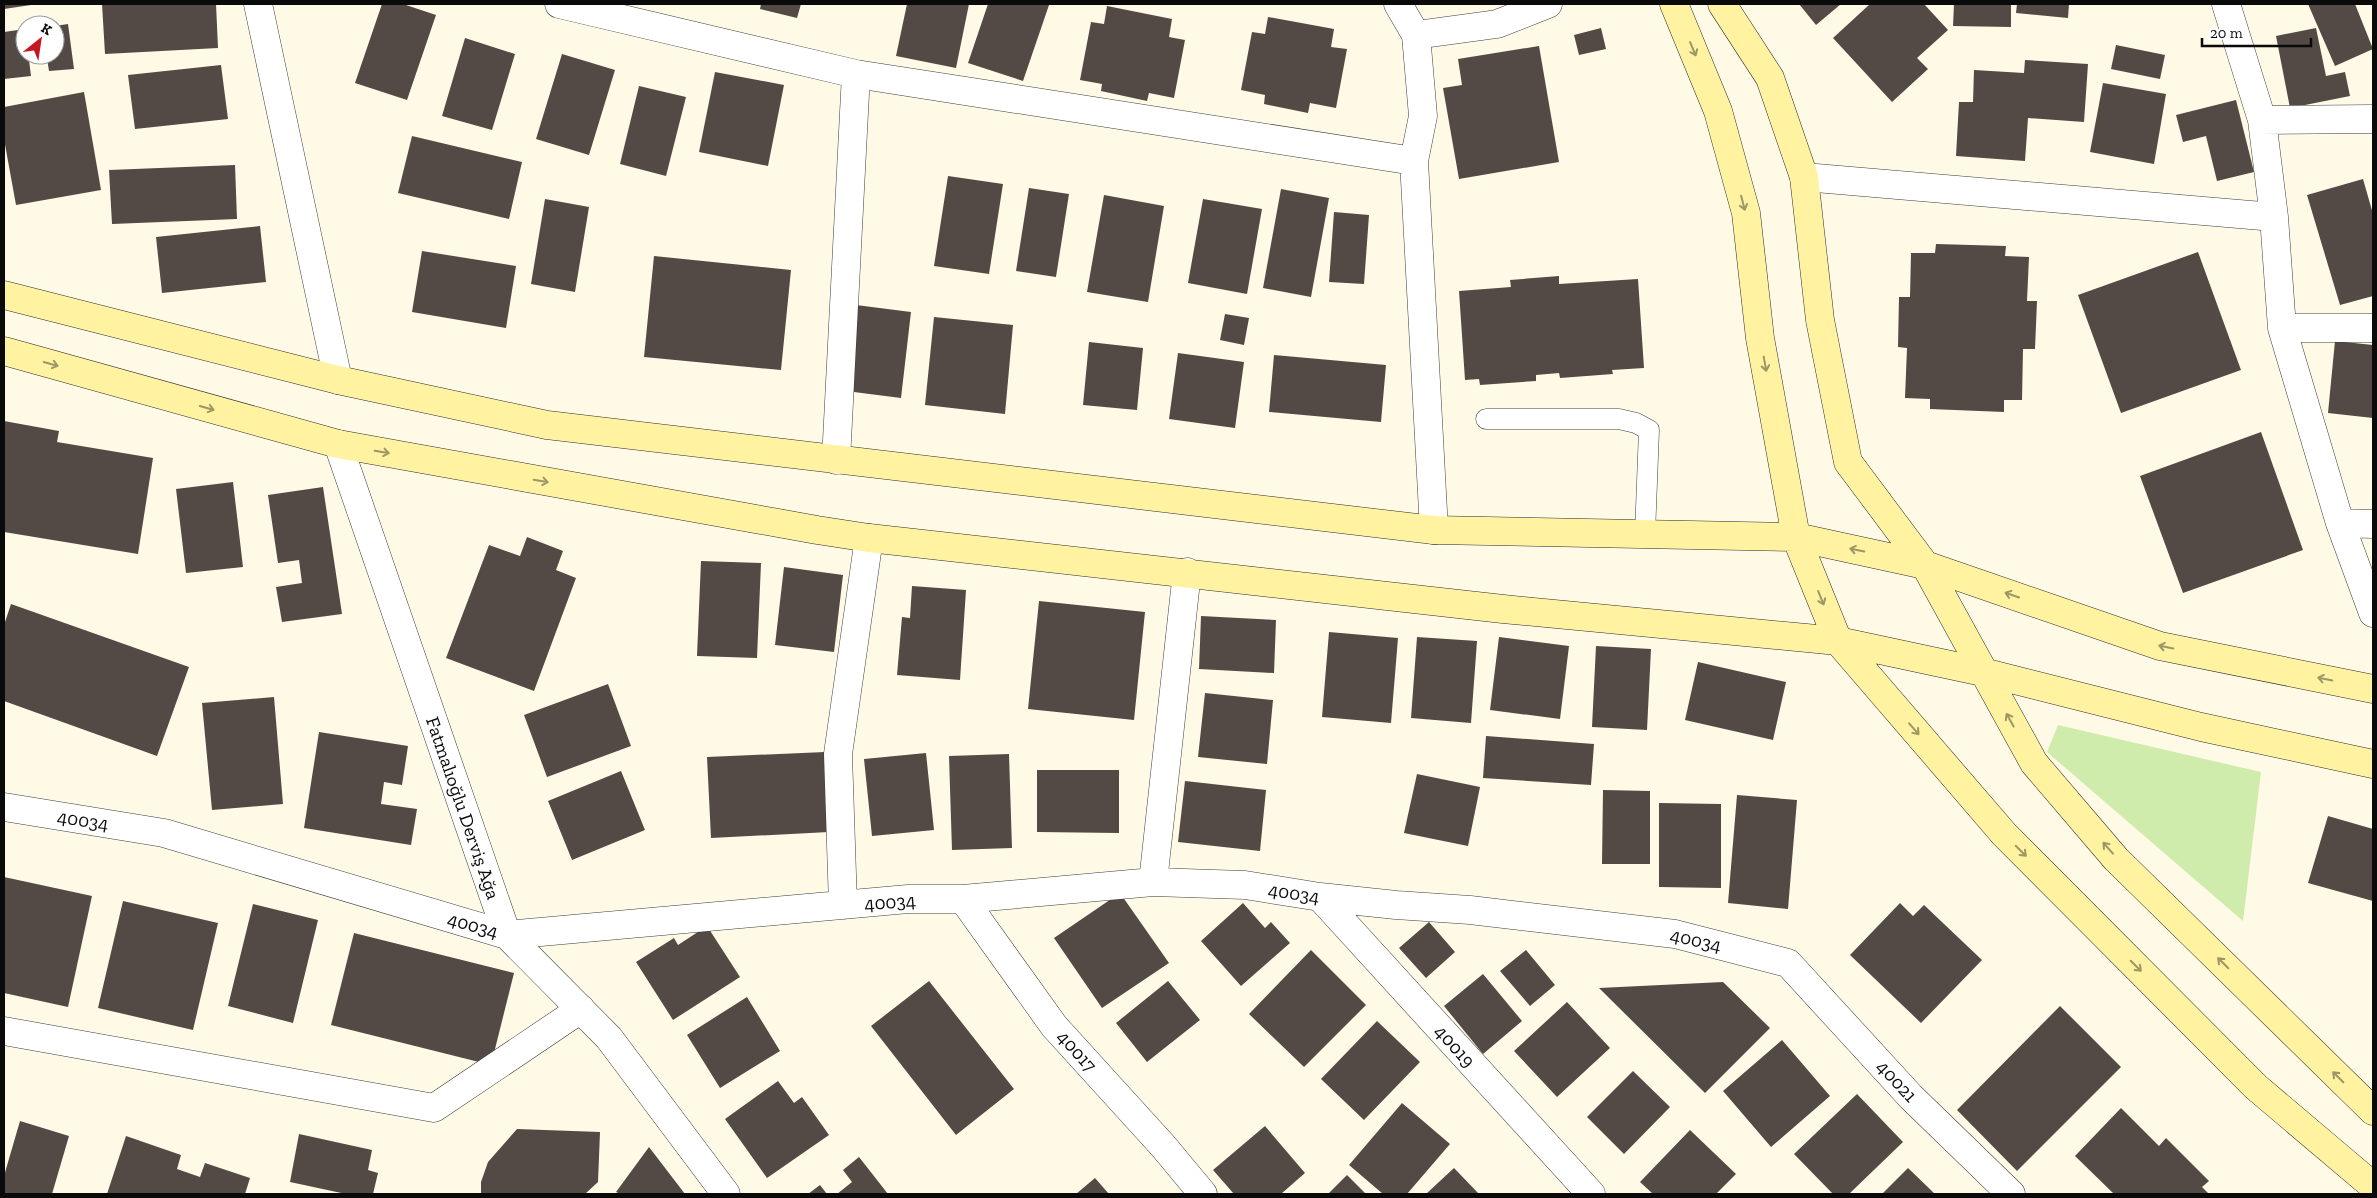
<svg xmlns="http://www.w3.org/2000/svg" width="2377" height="1198" font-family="'Zilla Slab',serif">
	<rect width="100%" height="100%" fill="#fffae6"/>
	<path fill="#cfecad" d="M2058 725 2261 772 2243 921 2047 752Z"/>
	<path fill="#534a45" d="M4 4H31V5L4 9Z
		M102 4H216L218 48 105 54Z
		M382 4H403L436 15 407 100 355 83Z
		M761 4H801L797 18 760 9Z
		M907 4H969L956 68 896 56Z
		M988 4 1049 5 1023 81 968 63Z
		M1799 4H1841L1816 25Z
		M1870 4H1924L1948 30 1917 58 1928 69 1892 102 1833 38Z
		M1954 4H2011V27L1953 26Z
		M2017 4H2069L2068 18 2016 13Z
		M2308 4H2355L2373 49 2335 66Z
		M1107 6 1172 19 1169 37 1185 40 1174 98 1149 93 1147 101 1101 91 1102 84 1080 80 1091 22 1104 24Z
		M1268 17 1334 29 1331 47 1347 49 1336 108 1310 103 1308 113 1264 104 1265 95 1241 90 1252 32 1265 34Z
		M68 24 74 69 49 71 47 58 29 60 31 76 4 79V32L25 29V55H55V26Z
		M1601 28 1606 49 1579 55 1574 35Z
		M2316 28 2326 76 2345 72 2350 96 2290 108 2276 36Z
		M465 38 515 54 492 130 442 116Z
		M2116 45 2165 55 2160 79 2111 69Z
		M1539 46 1559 162 1459 179 1443 88 1462 85 1458 59Z
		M562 54 615 70 589 155 536 139Z
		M2025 60 2088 64 2084 122 2028 118 2025 161 1956 156 1959 102H1973L1974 70 2024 73Z
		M221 65 228 119 135 129 128 75Z
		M715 72 784 85 768 166 699 152Z
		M2103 83 2166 94 2154 164 2090 152Z
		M639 86 686 97 666 176 620 164Z
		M84 92 101 190 16 205 4 139V107Z
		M2236 100 2254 172 2217 181 2206 136 2183 142 2176 115Z
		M412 136 522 162 509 219 398 193Z
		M235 165 237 219 112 224 109 170Z
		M948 176 1003 184 989 274 934 266Z
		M2363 179 2373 214V296L2340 305 2307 195Z
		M1029 188 1069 194 1056 277 1016 271Z
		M1281 189 1329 198 1311 297 1263 288Z
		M1104 195 1164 206 1148 302 1087 292Z
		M545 199 589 207 575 292 531 284Z
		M1203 199 1262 209 1247 294 1188 283Z
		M1334 212 1369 215 1364 284 1329 282Z
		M260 226 266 282 162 293 156 237Z
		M1936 244 2006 246 2005 256 2029 257 2027 301H2037L2035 349H2023L2022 400H2004V412L1930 409V399L1905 398 1907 348 1898 347 1899 297H1910L1911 253H1935Z
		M422 251 516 266 506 328 412 312Z
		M2198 252 2241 370 2121 413 2078 295Z
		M654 256 791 270 781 370 644 357Z
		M1559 276V284L1638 279 1644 368 1612 370 1613 374 1560 378 1559 373 1536 375V381L1480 385 1479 379 1465 380 1459 291 1511 287 1510 280Z
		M856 305 911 312 901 398 846 391Z
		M1225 314 1249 318 1244 345 1220 340Z
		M934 317 1013 325 1005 414 925 405Z
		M2335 341 2373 345V418L2328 413Z
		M1089 342 1143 348 1137 410 1083 405Z
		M1178 353 1244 362 1235 428 1169 419Z
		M1274 355 1386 365 1381 422 1269 412Z
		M4 421 59 431 57 442 153 458 138 554 4 532Z
		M2261 432 2303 550 2183 593 2140 476Z
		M233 482 243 567 186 573 176 489Z
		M323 487 342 614 282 622 276 587 302 583 299 560 278 563 268 495Z
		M527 537 563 551 556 570 576 578 534 691 446 658 489 545 520 556Z
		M701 561 761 563 757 658 697 656Z
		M784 567 843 575 834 652 775 645Z
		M912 586 966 590 960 680 897 675 902 617 910 618Z
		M1039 601 1145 612 1134 720 1028 709Z
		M11 604 189 667 157 756 4 701V625Z
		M1201 616 1276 620 1274 673 1199 669Z
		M1329 632 1398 638 1391 723 1322 717Z
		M1417 637 1477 641 1471 723 1411 718Z
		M1499 637 1569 646 1560 719 1490 710Z
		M1596 646 1651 649 1647 730 1592 727Z
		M1698 662 1786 682 1773 740 1685 720Z
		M608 684 631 746 547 777 524 715Z
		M1205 693 1273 700 1267 764 1198 757Z
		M274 697 283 804 212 810 202 703Z
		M319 732 408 746 402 785 384 782 381 804 417 809 411 845 304 828Z
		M1486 736 1594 744 1591 785 1483 778Z
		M825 752 829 832 711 838 707 757Z
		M926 753 934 830 872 836 864 759Z
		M1009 754 1012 848 952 850 949 756Z
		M1037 770H1119V833L1037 832Z
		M621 771 645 830 572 860 548 801Z
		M1417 774 1480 787 1468 846 1404 833Z
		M1185 781 1266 790 1260 851 1178 842Z
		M1603 790 1650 791V864H1602Z
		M1737 795 1797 800 1788 909 1728 903Z
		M1659 803 1721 804V888L1659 887Z
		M2328 816 2373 829V901L2308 883Z
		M4 877 92 896 68 1007 4 993Z
		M1120 893 1169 963 1102 1008 1054 938Z
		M123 901 218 923 193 1030 98 1008Z
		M1243 903 1265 928 1271 922 1290 943 1241 986 1201 941Z
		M1900 903 1913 916 1924 905 1982 960 1921 1023 1850 955Z
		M253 904 318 920 293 1023 228 1006Z
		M1429 922 1455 952 1426 978 1399 948Z
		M707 926 740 977 673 1020 636 962 674 938 678 945Z
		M354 933 514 973 491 1065 331 1025Z
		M1311 950 1366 1005 1304 1067 1249 1014Z
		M1526 950 1555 985 1530 1006 1500 971Z
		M1483 974 1522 1021 1483 1054 1444 1006Z
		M929 981 1014 1089 956 1135 871 1026Z
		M1168 981 1200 1020 1147 1062 1116 1023Z
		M1723 982 1770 1028 1705 1093 1599 988Z
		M747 997 780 1051 720 1088 687 1035Z
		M1567 1002 1610 1048 1557 1097 1514 1051Z
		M2060 1006 2121 1067 2017 1171 1957 1110Z
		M1377 1021 1420 1062 1364 1120 1321 1079Z
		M1782 1040 1830 1096 1771 1147 1723 1091Z
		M1633 1071 1670 1107 1624 1154 1587 1117Z
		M778 1081 794 1103 802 1097 829 1135 767 1178 725 1119Z
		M1857 1094 1903 1142 1849 1194H1833L1794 1154Z
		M1402 1103 1450 1144 1407 1194H1383L1349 1165Z
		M2121 1108 2159 1146 2166 1138 2209 1181 2202 1187 2209 1194H2114L2075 1156Z
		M20 1121 69 1136 52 1194H4V1176Z
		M1265 1126 1305 1173 1281 1194H1234L1213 1170Z
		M517 1129 600 1132 598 1182 585 1194H481V1182L488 1162Z
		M1690 1130 1736 1174 1716 1194H1653L1640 1182Z
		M299 1134 372 1150 368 1170 378 1173 373 1194H346L290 1182Z
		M126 1136 181 1155 177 1169 200 1177 205 1163 250 1178 245 1194H107Z
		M649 1147 685 1194H620L616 1192Z
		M859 1157 888 1194H837L852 1182 843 1170Z
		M1454 1168 1479 1194H1426Z
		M1908 1168 1935 1194H1882Z
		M1347 1175 1366 1194H1328Z
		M1095 1178 1109 1194H1076Z
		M820 1185 827 1194H808Z"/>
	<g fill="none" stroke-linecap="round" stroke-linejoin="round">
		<defs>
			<path id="lane" d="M1486 419H1619L1636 423 1649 430 1645 534"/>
			<path id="street" d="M258 4 338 380
				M559 4 856 74 1414 161
				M1398 4 1416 35 1423 116 1414 161 1434 530
				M2226 4 2262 120 2274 217 2282 328 2340 523 2373 613
				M1416 35 1497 24 1548 4
				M2262 120 2373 119
				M1804 177 2274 217
				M2282 328H2373
				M338 444 507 935 609 1038 726 1194
				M836 460 856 74
				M2340 523 2373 524
				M4 807 164 833 507 935 908 899H963L1153 882 1245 885 1320 897 1396 905 1470 910 1675 934 1788 963 1911 1097 2011 1194
				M1153 882 1187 572
				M1320 897 1591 1194
				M963 899 1054 1026 1164 1147 1203 1194
				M843 905 838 754 869 538
				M4 1031 434 1108 581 1009"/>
			<path id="secondary" d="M1674 4 1718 111 1746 213 1760 338 1796 537 1838 641 2004 834 2256 1087 2373 1186
				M1722 4 1770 78 1804 177 1820 320 1848 462 1925 565 2034 763 2116 859 2373 1111
				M4 295 338 380 547 425 1434 530 1796 537 1925 565 2160 646 2373 689
				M4 351 338 444 817 530 869 538 1503 609 1838 641 1983 672 2201 727 2373 764"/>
		</defs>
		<use href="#lane" stroke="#3d3d3d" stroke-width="21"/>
		<use href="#street" stroke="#3d3d3d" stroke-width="29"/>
		<use href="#secondary" stroke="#2c2c2c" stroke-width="29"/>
		<use href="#lane" stroke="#fff" stroke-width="20"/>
		<use href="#street" stroke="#fff" stroke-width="28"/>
		<use href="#secondary" stroke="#fff3a1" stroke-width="28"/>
	</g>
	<defs><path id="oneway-shaft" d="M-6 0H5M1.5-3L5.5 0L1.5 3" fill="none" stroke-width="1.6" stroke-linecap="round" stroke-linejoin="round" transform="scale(1.25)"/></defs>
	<g stroke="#9d9665">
		<use href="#oneway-shaft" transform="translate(1693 49) rotate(67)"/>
		<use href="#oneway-shaft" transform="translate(1743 203) rotate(75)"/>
		<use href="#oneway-shaft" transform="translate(51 364) rotate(16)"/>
		<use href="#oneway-shaft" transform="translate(1765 364) rotate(80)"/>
		<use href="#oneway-shaft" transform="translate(207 408) rotate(16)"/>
		<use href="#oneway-shaft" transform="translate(382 452) rotate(10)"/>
		<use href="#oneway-shaft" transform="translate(541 481) rotate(10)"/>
		<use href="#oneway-shaft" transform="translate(1857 550) rotate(-168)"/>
		<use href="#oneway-shaft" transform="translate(2012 595) rotate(-161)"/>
		<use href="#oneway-shaft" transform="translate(1821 598) rotate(68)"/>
		<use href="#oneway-shaft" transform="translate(2166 647) rotate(-168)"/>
		<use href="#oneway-shaft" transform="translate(2325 679) rotate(-169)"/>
		<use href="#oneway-shaft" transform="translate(2010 720) rotate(-119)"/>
		<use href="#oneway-shaft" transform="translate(1914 729) rotate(49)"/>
		<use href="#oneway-shaft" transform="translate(2108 848) rotate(-131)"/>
		<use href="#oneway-shaft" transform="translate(2021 851) rotate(45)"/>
		<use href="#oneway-shaft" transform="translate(2223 963) rotate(-135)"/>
		<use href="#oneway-shaft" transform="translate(2136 966) rotate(45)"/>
		<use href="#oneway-shaft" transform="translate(2338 1077) rotate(-135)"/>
	</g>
	<g text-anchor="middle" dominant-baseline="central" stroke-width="5" stroke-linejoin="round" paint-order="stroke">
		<g font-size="19" fill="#0a0a0a" stroke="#fff">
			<text transform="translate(463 808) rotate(71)">Fatmalıoğlu Derviş Ağa</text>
			<text transform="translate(83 820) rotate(9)">40034</text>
			<text transform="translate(1294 893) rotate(9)">40034</text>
			<text transform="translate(890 902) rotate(-4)">40034</text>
			<text transform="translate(473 925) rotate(16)">40034</text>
			<text transform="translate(1696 940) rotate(13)">40034</text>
			<text transform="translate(1455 1046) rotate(48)">40019</text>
			<text transform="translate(1077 1051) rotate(48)">40017</text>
			<text transform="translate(1897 1081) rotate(47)">40021</text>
		</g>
	</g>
	<rect width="2377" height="1198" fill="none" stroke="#0a0a0a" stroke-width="10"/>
	<g transform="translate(40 40) rotate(30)"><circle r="24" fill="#ffffff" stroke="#9d9d9d"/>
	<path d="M0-4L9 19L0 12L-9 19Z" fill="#c51621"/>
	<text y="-8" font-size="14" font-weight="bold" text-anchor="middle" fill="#0a0a0a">K</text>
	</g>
	<path d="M2202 38v8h109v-8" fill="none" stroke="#0a0a0a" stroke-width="2.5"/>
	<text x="2210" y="38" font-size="15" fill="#0a0a0a" stroke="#ffffff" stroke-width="4" paint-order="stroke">20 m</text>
</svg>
